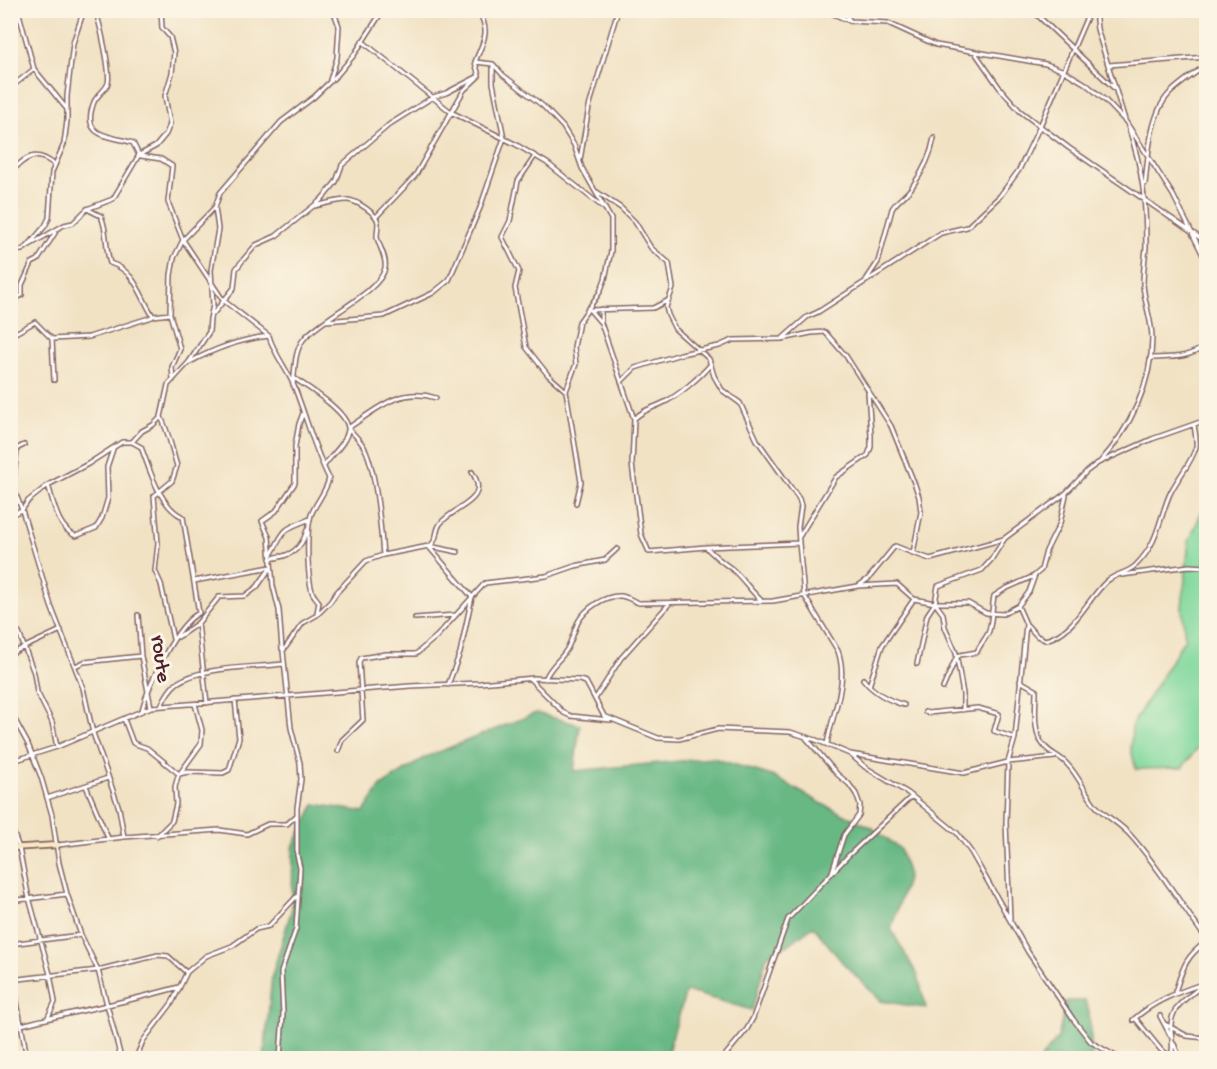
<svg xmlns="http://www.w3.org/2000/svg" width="1217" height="1069" font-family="'Gochi Hand',sans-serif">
	<rect width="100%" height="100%" fill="#fcf5e5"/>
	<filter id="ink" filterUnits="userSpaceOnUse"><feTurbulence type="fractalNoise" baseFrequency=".0167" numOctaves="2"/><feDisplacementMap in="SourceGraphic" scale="12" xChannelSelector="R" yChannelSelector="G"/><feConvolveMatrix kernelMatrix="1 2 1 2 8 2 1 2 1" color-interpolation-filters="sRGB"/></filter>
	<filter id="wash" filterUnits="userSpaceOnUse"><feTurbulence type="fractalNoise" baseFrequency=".008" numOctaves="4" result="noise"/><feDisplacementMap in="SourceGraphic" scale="24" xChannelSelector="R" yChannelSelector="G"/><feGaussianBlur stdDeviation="1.35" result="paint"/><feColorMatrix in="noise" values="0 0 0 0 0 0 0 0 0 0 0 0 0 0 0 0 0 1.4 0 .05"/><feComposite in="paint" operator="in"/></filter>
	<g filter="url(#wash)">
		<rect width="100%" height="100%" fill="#f1e2c4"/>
		<path fill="#80d89d" stroke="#657c64" stroke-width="1.5" d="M1206 502V737L1182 768 1136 769 1131 750 1132 725 1185 638 1182 608 1189 541Z"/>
		<path fill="#68b884" stroke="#596c58" stroke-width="1.5" d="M536 713 580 725 574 771 713 758 772 776 828 807 871 827 900 849 908 876 891 929 918 976 926 1008 881 1001 843 963 813 926 788 945 767 956 752 1010 686 991 666 1058H264L272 976 292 908 293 847 315 804 364 812 381 786 426 757Z
			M1066 1001H1085L1089 1012 1092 1058H1041L1058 1038Z"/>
	</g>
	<g filter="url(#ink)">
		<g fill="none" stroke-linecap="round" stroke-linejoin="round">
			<defs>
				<path id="street" d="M18 10 34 69 66 108
					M95 10C100 23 111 71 108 83 106 90 97 95 94 102 80 139 110 135 133 143L139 155
					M478 10C491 33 484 39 475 62L493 64 503 75 543 106 563 127 574 145 582 168 611 219V251L605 279 600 292 579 322 574 347 576 364 566 391 581 482 576 503
					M824 10 850 21 888 23 936 45 1046 64 1064 71 1086 84 1106 101 1126 122 1173 195 1206 261
					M844 10 850 21
					M1032 10 1115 89
					M1095 10 1097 29 1125 120
					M362 41 451 112 515 144 547 163 604 208
					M976 54 999 87 1020 111 1069 148 1206 242
					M1109 65 1206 57
					M330 80 337 58 339 26 333 10
					M10 88 34 69
					M141 156 161 159 172 166 168 202 183 240 223 300 269 336
					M535 156 518 181 510 221 502 237 519 271 515 288 526 347 548 375 566 391
					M580 160 589 107 618 10
					M10 173C25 157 35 149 55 165
					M1145 184C1148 157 1150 114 1169 94 1180 83 1194 74 1206 65
					M597 192 621 208 635 222 651 248 669 263 673 288 666 307 668 315 675 329 709 359 714 376 722 390 740 403 757 440 799 499 801 506 798 527 799 543 804 595 838 651C849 683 832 713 827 744
					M87 209 101 216C108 232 105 248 110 263 136 271 140 296 153 316L170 314
					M377 216 415 176 464 90 479 76 475 62
					M28 246 64 225 73 223 87 209 113 199 139 155 156 146 166 134 170 124 165 96 172 73 174 53 170 37 162 28 161 10
					M10 251 22 250 28 246 45 226 49 218 52 172 64 144 67 121V96L73 43 84 10
					M10 263 15 266 12 282 13 305
					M866 280 878 262 892 209C897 200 906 196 912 187 922 173 931 155 934 138
					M10 308 13 306 17 298 22 295V285L32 263 38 260 55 233
					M588 308 601 323 634 419 632 464 641 534 649 552 706 547 799 543
					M590 310 653 308 667 301
					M213 314 234 288 236 269 243 260 256 245 276 236 321 200 336 182 342 165 390 124 433 97 446 93 479 76
					M326 321 384 316 433 293 449 280 480 208 504 138 493 83V66
					M601 322V309
					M10 336 35 322 52 339 54 380
					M783 338 807 317 818 312 941 233 967 227 1000 196 1019 170 1040 126 1090 10
					M52 339 89 337 152 317
					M1150 358C1171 357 1189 359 1206 345
					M190 362C216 348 240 339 269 336 274 354 287 369 294 386 306 416 314 449 329 478 327 491 316 502 311 515 306 531 307 579 313 594 315 597 317 599 319 602L317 613
					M294 378C307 387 350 413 348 430 346 444 331 455 324 466
					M173 380 172 367 180 349 170 314 171 275 174 258 183 240 215 207
					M621 382 635 368 681 354 719 346 733 340 782 339 811 333 825 332 846 356 891 426 915 485 919 497 921 512 913 553 895 546 868 579 858 586
					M293 385C295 371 294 352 303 340 319 319 381 292 385 268 387 257 379 247 377 237 377 232 378 227 378 223 378 214 356 200 347 200 337 200 325 204 315 206
					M161 417C169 433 172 450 177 466L172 481 154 496 158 543 155 571 161 584 173 639
					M634 419C644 409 651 409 663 403 678 396 700 377 711 364
					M132 442 142 431 153 425 161 417 168 385 189 362 209 332 210 319 213 305 211 270 218 229 215 207 220 193 281 122 314 97 338 74 354 55 383 10
					M17 449 13 487 22 510 51 606 83 688 93 733 119 808 124 837
					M10 452 24 445
					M1100 462C1130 429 1152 383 1152 338 1152 320 1144 302 1143 284 1143 272 1145 259 1146 247 1146 200 1143 170 1128 126
					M48 485C54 503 57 528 76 536L96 528 102 518 108 498 107 467 113 449
					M10 515 22 510 28 501 48 485 88 464 122 442H132L141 447C150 470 159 506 183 517L199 613C175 625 149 684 142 710
					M799 537 836 477 868 455 871 447V435L868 392
					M431 545C438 539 435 531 440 524 453 506 492 502 472 472
					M429 547 472 597 460 653 448 685
					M706 547C714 556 722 562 732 569 743 578 750 591 762 601
					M913 553 930 559 1004 539
					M271 555C286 529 279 531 310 519
					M383 555C381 530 376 467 364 447 360 440 354 434 348 428 377 409 400 386 436 398
					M280 556 270 559C290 556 301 551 307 530
					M1122 575 1189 566 1206 567
					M194 581 271 567
					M138 615 141 656 151 707
					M415 618 456 615
					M198 623 207 703
					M1027 625 1037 636 1045 640C1075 633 1086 600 1107 581 1115 574 1128 573 1136 565 1158 543 1158 523 1169 496 1176 479 1191 465 1196 447 1197 440 1195 432 1194 425
					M19 633 34 673 37 692 52 722 57 747
					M178 637 198 623 219 597 245 596 257 587 271 567
					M282 649 279 610 273 586 269 537 262 521 276 511 295 483V446L299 424 303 413
					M12 653 61 630
					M917 664 927 615 935 603
					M75 666 84 662 141 656
					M530 679 564 713 571 716 610 720
					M545 679C551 665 560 661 567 649 572 640 574 631 578 622 586 608 605 595 621 596 628 597 633 601 639 603L773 601 858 586 897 584 914 599 935 603 938 586 982 570 991 560 1005 538 1066 493 1087 471 1098 463 1152 439 1206 420
					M863 679C874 693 887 700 904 705
					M1020 681 1036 690C1036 706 1033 725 1040 740 1048 754 1058 754 1067 764 1079 776 1085 793 1096 806 1106 817 1121 824 1131 836 1158 866 1178 900 1202 933L1206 934
					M869 686 882 646 914 599
					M943 688 956 658 960 655 977 652C980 644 986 639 989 631 992 620 992 607 994 596L1005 589 1034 576
					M595 699 621 658 669 604
					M161 706C165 697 169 689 177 683 202 666 253 668 283 664
					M963 710V694L956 653 945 627 943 614 935 603H968L986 613 1003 614 1018 606
					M10 711 28 744 41 777 52 815 59 863 67 894 81 935 98 970 121 1058
					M925 712 928 713 978 708 999 714 994 731 1015 738
					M124 719 133 743 147 748 179 774 188 772 223 773 229 770 239 738 235 700
					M806 738 837 774 849 784 856 794 860 805 859 815 844 835 832 872
					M338 751 342 740 363 720 359 662 361 658 386 654H416L437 636 485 583 546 576 575 566 605 560 617 549
					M850 754 964 773 1008 762 1055 757
					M10 762 57 747 151 707 410 686 480 683 534 678 579 680 586 682 604 716 658 738 679 739 718 729 790 732 816 740 850 754 865 767 908 793 957 833 971 852 1028 952 1073 1019 1091 1042 1119 1058
					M86 786 108 838
					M47 798 108 778
					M10 823 19 848 28 894 50 974 55 1002 48 1017
					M157 836 172 821 176 804 175 787 178 776 201 744 202 730 195 704
					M58 845 124 837 219 830 247 834 268 824H287L297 815
					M10 901 67 894
					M1010 919 1006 823 1008 762 1015 738 1026 624 1018 606 1029 592 1035 575 1041 570 1046 551 1060 523 1066 495
					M10 944 80 935
					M10 962 27 1058
					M10 980 98 970 158 955 168 956 186 972
					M1175 992C1183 968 1185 957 1206 942
					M1160 1016 1170 1035
					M1135 1018 1161 1050 1174 1058
					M1133 1020C1154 1001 1176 993 1202 984
					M1165 1024 1187 1036 1206 1038
					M21 1025C73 1012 127 1002 179 987
					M1174 1044 1180 1058
					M136 1058 143 1041 172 1003 187 972 206 956 232 946 256 929 269 926 296 897
					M280 1058 283 1014 281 972 296 929 300 868 297 855V808L301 779 300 763 291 728 283 651 303 623 317 615 330 602 337 592 366 561 383 555 429 546 458 552
					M723 1058 747 1029 753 1018 788 919 849 855 912 796
					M1171 1058C1174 1048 1172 1040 1171 1030 1169 1004 1191 997 1206 982"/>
				<path id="secondary" d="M10 848 58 845"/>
			</defs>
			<use href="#street" stroke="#846361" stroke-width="6"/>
			<use href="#secondary" stroke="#846361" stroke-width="8"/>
			<use href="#street" stroke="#fff" stroke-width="3"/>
			<use href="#secondary" stroke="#f8e8c3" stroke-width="4.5"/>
		</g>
	</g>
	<g text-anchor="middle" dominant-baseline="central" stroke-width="6" stroke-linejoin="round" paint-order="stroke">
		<g font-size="21" fill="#4a1f2b" stroke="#fcf5e5">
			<text transform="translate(159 659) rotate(82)">route</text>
		</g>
	</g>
	<rect width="1217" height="1069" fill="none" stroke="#fcf5e5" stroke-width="36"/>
</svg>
